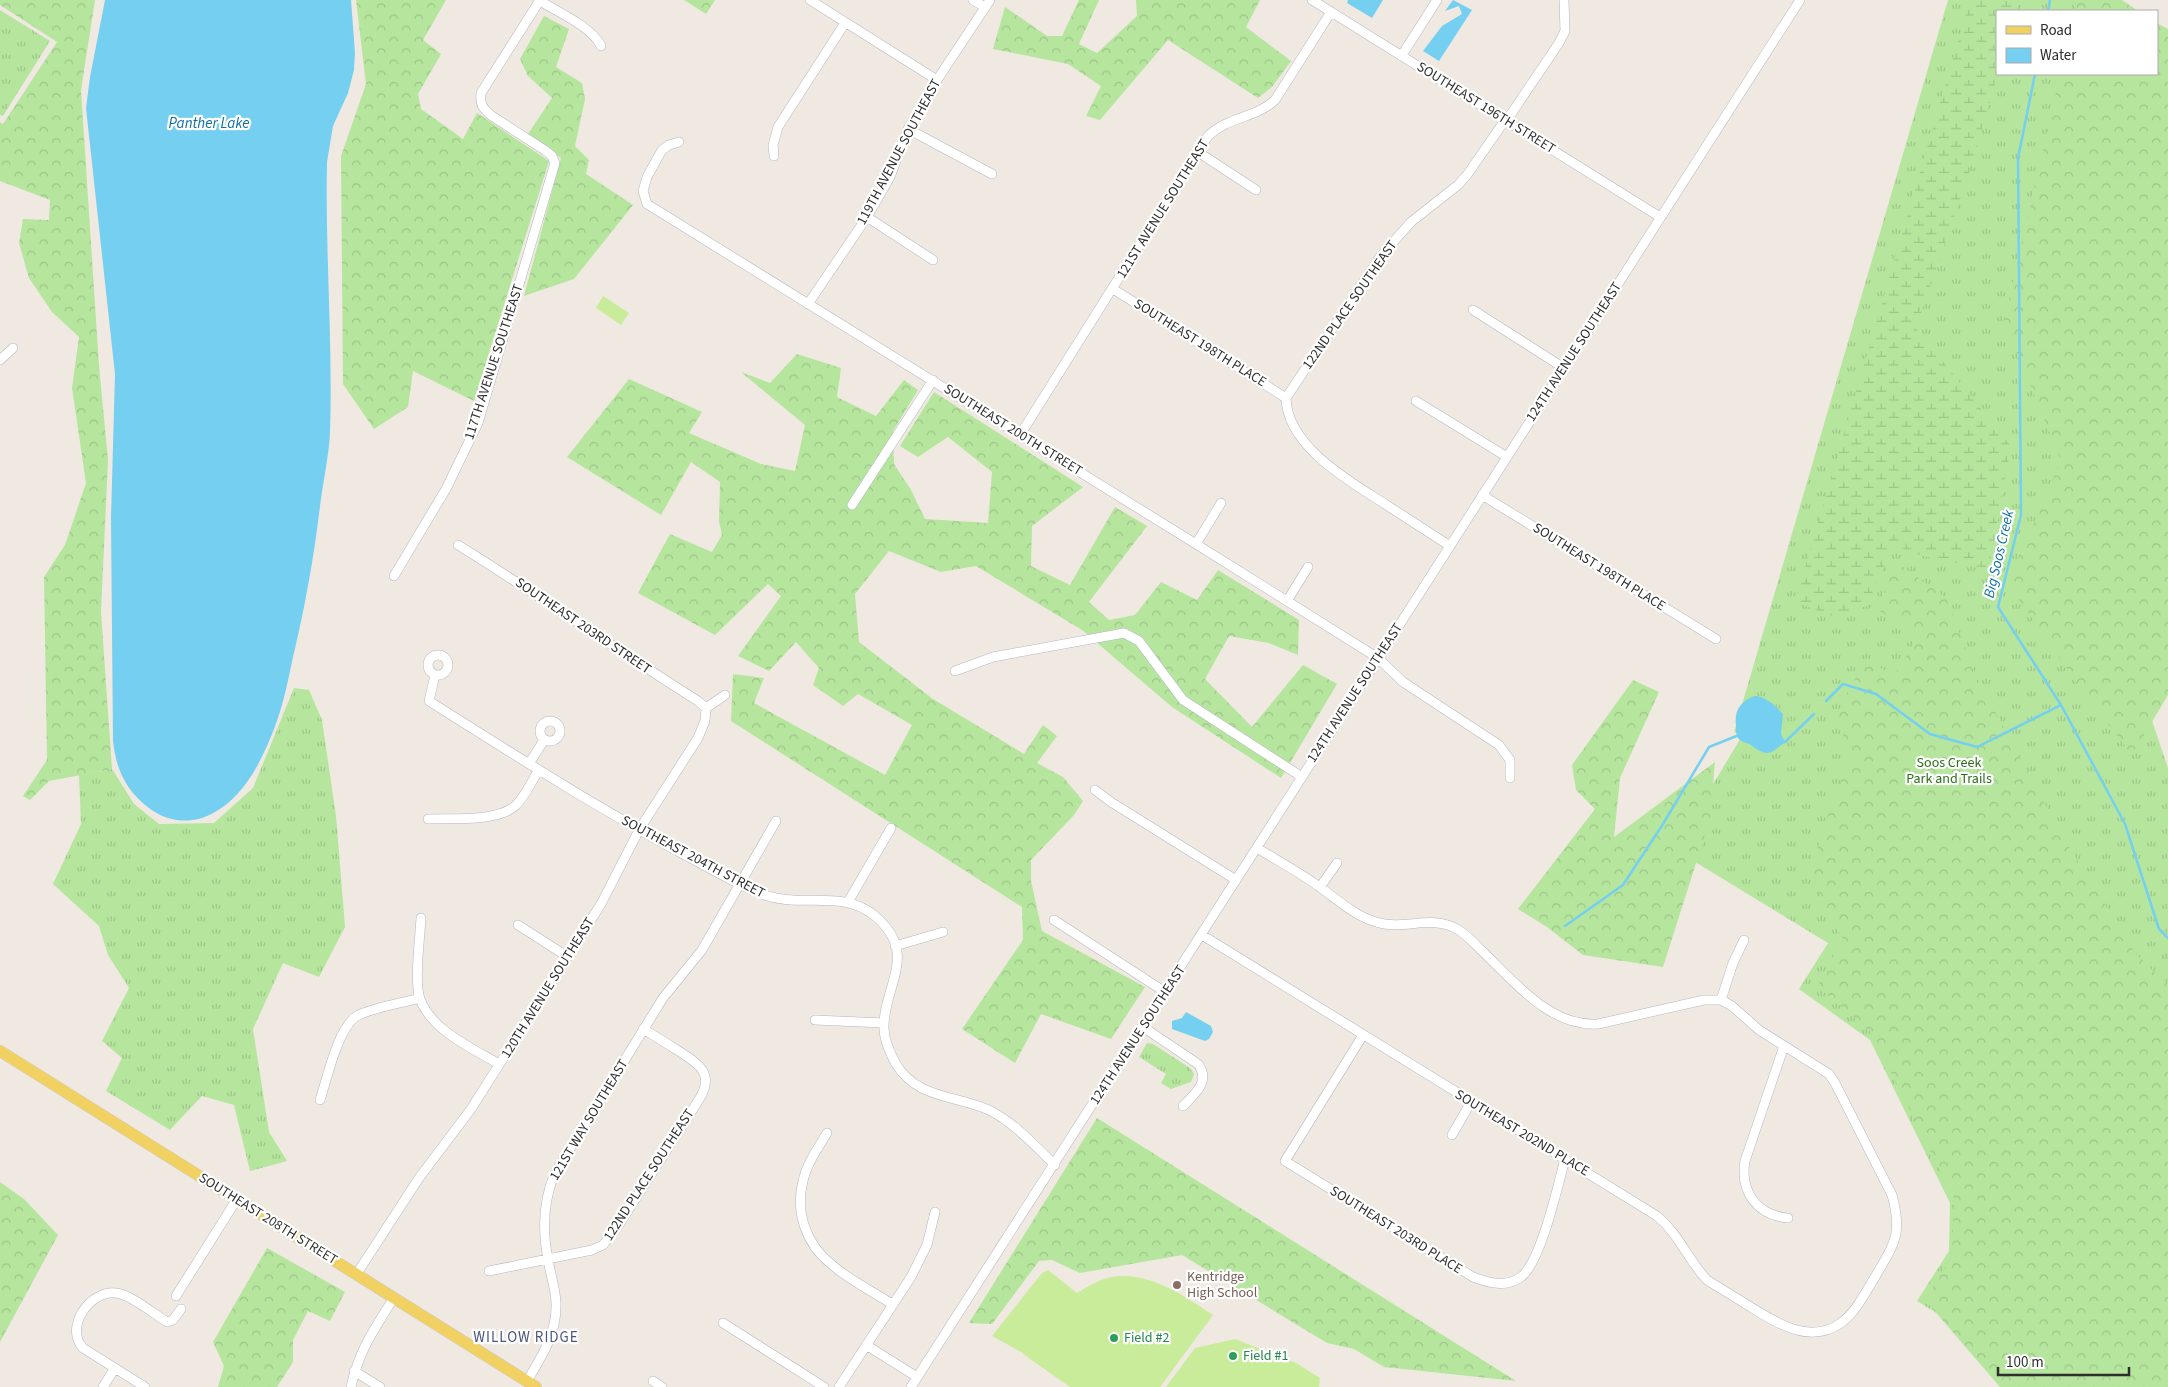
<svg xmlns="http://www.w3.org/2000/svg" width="2168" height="1387" font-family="'Source Sans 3',sans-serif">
	<defs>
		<pattern id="grass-tufts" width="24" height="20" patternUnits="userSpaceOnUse" patternTransform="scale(1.25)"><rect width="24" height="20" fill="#b6e59e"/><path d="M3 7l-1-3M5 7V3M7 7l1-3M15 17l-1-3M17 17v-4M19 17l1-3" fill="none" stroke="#9dc588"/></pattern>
		<pattern id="forest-crowns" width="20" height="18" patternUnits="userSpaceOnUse" patternTransform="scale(1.25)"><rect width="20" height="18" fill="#b6e59e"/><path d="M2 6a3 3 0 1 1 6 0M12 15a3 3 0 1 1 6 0" fill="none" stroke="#9dc588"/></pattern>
		<pattern id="wetland-marsh" width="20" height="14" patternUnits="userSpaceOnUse" patternTransform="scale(1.25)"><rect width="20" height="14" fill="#b6e59e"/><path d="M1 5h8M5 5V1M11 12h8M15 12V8" fill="none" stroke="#9dc588"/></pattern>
	</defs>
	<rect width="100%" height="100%" fill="#efe9e1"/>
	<path fill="url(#grass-tufts)" d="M1948 0H2111L2104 11H1997V74H2157L2168 64 2085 522 2168 768V1387H2056L1917 1301 1949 1251 1950 1203 1870 1040 1799 989 1828 943 1674 849 1742 736 1734 732Z
		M0 10 50 41 3 116 0 115Z
		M294 688 309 690 322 720 336 816 345 927 319 977 283 963 253 1029 269 1132 287 1161 250 1171 234 1105 202 1096 170 1130 106 1091 122 1058 102 1041 129 988 108 955 99 926 53 884 81 824 79 775 112 769 134 804 159 824 214 823 253 788Z
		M1147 1043 1153 1044 1190 1068 1194 1074 1191 1082 1171 1089 1161 1083 1166 1074 1139 1057Z"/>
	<path fill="url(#forest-crowns)" d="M0 0H95L81 90 99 366 108 460 101 612 112 769 49 781 30 800 23 796 47 760 44 577 65 545 86 483 72 388 79 337 52 312 29 278 19 243 23 219 49 220 50 200 0 181V122L3 124 57 42 0 5Z
		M356 0H446L423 40 441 54 418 94 421 109 463 139 477 113 549 161 474 401 413 371 408 407 374 429 343 384 341 156 366 84Z
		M684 0H715L706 14Z
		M1079 0H1099L1079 44 1097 53 1137 16 1136 0H1260L1246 27 1291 61 1272 87 1258 98 1168 40 1100 120 1086 116 1101 86 1068 64 993 49 1005 7 1047 36H1062Z
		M2077 0H2122L2138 11H2074Z
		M544 16 569 29 556 67 582 83 585 99 575 146 589 160 586 174 633 205 574 279 524 296 561 158 528 134 552 98 528 76 520 59Z
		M2157 23 2168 29V695L2132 755 2077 683 2008 584 2061 460 2004 322 2060 74H2157Z
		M797 354 841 368 837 397 876 416 904 380 918 390 893 431 894 464 911 490 925 519 988 523 992 472 948 437 918 457 900 446 934 392 1083 487 1032 526 1031 566 1070 585 1115 507 1147 526 1089 602 1109 620 1135 615 1161 582 1197 600 1218 570 1299 620 1298 655 1269 643 1229 636 1205 679 1252 727 1303 665 1337 684 1281 778 1172 707 1082 630 976 566 941 572 889 551 855 594 859 642 933 699 1024 754 1043 725 1057 736 1037 763 1063 777 1083 801 1074 815 1031 860V881L1042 931 1145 987 1111 1039 1041 1014 1015 1063 962 1029 1023 940 1022 907 731 721 733 674 764 678 754 703 885 775 912 725 858 694 843 706 813 685 819 668 796 642 769 671 738 656 781 596 768 584 715 635 638 593 670 534 712 552 722 535 719 521 720 482 691 462 661 515 567 457 629 379 702 412 689 433 761 464 795 471 805 425 741 372 770 383Z
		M1895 561 1946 598 1977 678 2064 839 2135 953 2168 985V1387H2000L1925 1300 1952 1256 1954 1198 1871 1032 1817 986 1843 939 1826 912 1813 878 1820 836 1850 758 1837 716 1865 658 1894 676 1918 636 1878 610Z
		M1633 680 1659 692 1620 778 1614 837 1715 762 1710 819 1663 967 1583 955 1547 927 1518 909 1595 809 1576 790 1572 765Z
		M1097 1118 1516 1381 1384 1367 1354 1349 1327 1343 1182 1255 1080 1273 1052 1260 1039 1261 992 1324 969 1323Z
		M0 1182 24 1199 58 1235 0 1342Z
		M267 1248 345 1292 330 1321 308 1311 293 1340V1362L277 1387H218L224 1366 213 1342Z"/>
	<path fill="url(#wetland-marsh)" d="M1970 0H2019L2016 11H1997L1998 74 1973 161 1916 328 2011 446 1989 569 1922 556 1893 545 1867 606 1833 616 1795 602Z"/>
	<path fill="#c9ec9a" d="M603 296 629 313 621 325 596 308Z
		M1048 1270 1077 1293C1087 1287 1100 1279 1112 1277 1149 1271 1184 1296 1213 1315L1160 1387H1070L1023 1354V1353L992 1336 1042 1273Z
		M1235 1339 1296 1363 1320 1378 1319 1387H1166L1195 1348Z"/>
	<path fill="#75cff0" d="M105 0H351L355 53 354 70 348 93 333 126 327 162C325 252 333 342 330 432 329 456 323 481 320 506 314 557 305 607 293 657 288 681 283 706 274 729 262 760 245 795 215 812 193 825 169 823 149 808 126 791 116 769 113 741L111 518 115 374 86 108 90 77Z
		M1348 0H1383L1372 18 1347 3Z
		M1453 0 1472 10 1439 61 1423 51 1442 26 1462 14 1459 6 1445 11Z
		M1755 696C1767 697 1775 706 1783 714L1781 734 1785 742C1769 755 1767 757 1751 745 1747 742 1741 743 1738 738 1736 735 1736 729 1736 726 1734 711 1740 701 1755 696Z
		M1186 1012 1211 1026 1213 1032 1209 1039 1205 1041 1172 1029V1021L1182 1018Z"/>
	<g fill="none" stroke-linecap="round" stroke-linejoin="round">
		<path stroke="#75cff0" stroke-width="2.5" d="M2048 11 2050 0
			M2035 74 2018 158 2021 515 1998 607 2061 705 2125 824 2159 929 2168 938
			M1826 701 1843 684 1876 694 1930 734 1977 747 2061 705
			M1781 742H1785L1814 714
			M1565 926 1623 885 1663 824 1709 747 1739 735"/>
		<defs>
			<path id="minor" d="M810 0 937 80
				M973 0 985 7
				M1312 0 1660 217
				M540 1C558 12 592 27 601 46
				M1402 55 1437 0
				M908 129 992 174
				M679 142 669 145 662 150 647 177 643 191 647 204 1196 544 1378 658 1403 682 1499 745 1510 760V778
				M1198 152 1256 190
				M774 156 773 145 778 127 845 23
				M867 217 933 260
				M1113 289 1286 398
				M808 304 867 217 890 177 908 129 937 80 990 0
				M1473 310 1564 368
				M0 360 13 348
				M1286 398 1380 257 1411 222 1458 185 1467 175 1501 126 1507 120 1559 43 1565 31 1564 0
				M1286 398C1287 446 1349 481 1385 504 1407 518 1428 532 1450 546
				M1416 401 1507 457
				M1020 435 1208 136C1229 116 1256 118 1275 100L1331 12
				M1482 495 1716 639
				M852 505 933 380
				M1196 544 1221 503
				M458 545C539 595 617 650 698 701L706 708
				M394 576 446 489 478 423 555 163 552 156 546 151 492 116C482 108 480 105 481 93L540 0
				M1287 601 1308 567
				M428 665a10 10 0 1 1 20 0a10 10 0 1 1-20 0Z
				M955 671 993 657 1124 633 1139 641 1183 700 1302 777
				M435 675 429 701C513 754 596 807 683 854 708 867 733 882 759 893 799 910 842 888 875 916 920 954 883 986 884 1028 884 1040 890 1053 896 1064 917 1099 956 1095 989 1110 1015 1123 1035 1146 1055 1165
				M540 731a10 10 0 1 1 20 0a10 10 0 1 1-20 0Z
				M529 764 544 740
				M1095 790 1111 802 1236 880
				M428 819C451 818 497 822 515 806 525 797 531 782 539 770
				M1320 887 1337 863
				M848 902 891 828
				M421 918C420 938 414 982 420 999 432 1031 472 1048 499 1064
				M1054 920 1165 992
				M518 925 568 957
				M1202 935 1657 1216C1679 1234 1688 1260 1707 1280 1721 1289 1735 1297 1749 1306 1777 1323 1809 1345 1841 1323 1856 1312 1865 1293 1875 1277 1894 1244 1903 1235 1892 1195L1835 1083 1829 1074 1759 1030 1732 1006 1721 1000H1704L1598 1024C1549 1027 1513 980 1480 949 1473 942 1466 934 1457 929 1431 914 1403 931 1376 922 1355 916 1338 900 1321 888 1301 873 1278 861 1257 848
				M895 946 943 932
				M1721 1000 1733 963 1744 940
				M815 1020 884 1023
				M1143 1027 1198 1064C1211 1081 1195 1094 1183 1106
				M1363 1035 1285 1161 1473 1277C1489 1283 1506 1288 1521 1277 1541 1262 1558 1185 1565 1159
				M1784 1046 1745 1161C1740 1191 1756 1215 1788 1218
				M320 1100C327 1079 338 1027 357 1016 371 1008 403 1003 420 998
				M827 1133C818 1148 807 1163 803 1181 795 1212 806 1244 831 1264 849 1280 872 1291 892 1304
				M1452 1135 1471 1102
				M489 1271 592 1250 603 1245 618 1226 700 1098C715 1072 697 1063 677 1050 666 1043 655 1036 643 1029
				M356 1275 419 1178 471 1109 601 904 639 830 698 738 705 721 706 708 725 695
				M176 1296 237 1199
				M723 1323 824 1387
				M866 1345 917 1377
				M354 1371 380 1387
				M527 1381C541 1358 557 1333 556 1304 556 1289 550 1274 548 1259 542 1229 543 1201 555 1173L663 998 702 950 776 821
				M653 1381 662 1387
				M103 1387 115 1368
				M145 1387 83 1348C64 1327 90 1290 116 1293 130 1294 154 1314 167 1322L173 1320 181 1309
				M351 1387C359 1350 374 1330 393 1299
				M839 1387 911 1277 927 1245 935 1212
				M911 1387 1800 0"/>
			<path id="major" d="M0 1051 536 1387"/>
		</defs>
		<use href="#minor" stroke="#b4b7c1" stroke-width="10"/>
		<use href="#major" stroke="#c9c9c9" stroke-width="12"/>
		<use href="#minor" stroke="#fff" stroke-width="9"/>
		<use href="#major" stroke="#f2d163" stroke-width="11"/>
	</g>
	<circle fill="#8d6e63" stroke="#fff" stroke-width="2" cx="1177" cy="1285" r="5"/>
	<g fill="#2e9e5b" stroke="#fff" stroke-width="2">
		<circle cx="1114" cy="1338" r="5"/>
		<circle cx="1233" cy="1356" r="5"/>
	</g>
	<g text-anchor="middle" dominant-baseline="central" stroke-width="4.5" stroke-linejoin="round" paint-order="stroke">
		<g font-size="14" fill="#2e2e2e" stroke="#fff">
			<text transform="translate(1486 108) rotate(32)">SOUTHEAST 196TH STREET</text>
			<text transform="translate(899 152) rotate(-62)">119TH AVENUE SOUTHEAST</text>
			<text transform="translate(1163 209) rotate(-58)">121ST AVENUE SOUTHEAST</text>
			<text transform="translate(1350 305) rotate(-55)">122ND PLACE SOUTHEAST</text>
			<text transform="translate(1200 343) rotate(32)">SOUTHEAST 198TH PLACE</text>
			<text transform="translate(1574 352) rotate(-57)">124TH AVENUE SOUTHEAST</text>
			<text transform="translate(494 362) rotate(-72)">117TH AVENUE SOUTHEAST</text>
			<text transform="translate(1013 430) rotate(32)">SOUTHEAST 200TH STREET</text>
			<text transform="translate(1599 567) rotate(32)">SOUTHEAST 198TH PLACE</text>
			<text transform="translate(583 626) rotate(34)">SOUTHEAST 203RD STREET</text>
			<text transform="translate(1355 693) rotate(-57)">124TH AVENUE SOUTHEAST</text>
			<text transform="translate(693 857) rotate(28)">SOUTHEAST 204TH STREET</text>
			<text transform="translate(548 988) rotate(-58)">120TH AVENUE SOUTHEAST</text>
			<text transform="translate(1138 1035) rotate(-57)">124TH AVENUE SOUTHEAST</text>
			<text transform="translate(589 1120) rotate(-59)">121ST WAY SOUTHEAST</text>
			<text transform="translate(1522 1133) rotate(31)">SOUTHEAST 202ND PLACE</text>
			<text transform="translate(649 1175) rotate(-57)">122ND PLACE SOUTHEAST</text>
			<text transform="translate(268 1219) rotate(32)">SOUTHEAST 208TH STREET</text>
			<text transform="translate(1396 1230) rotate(32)">SOUTHEAST 203RD PLACE</text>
		</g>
		<g font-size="14" fill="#2c6e1b" stroke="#fff">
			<text x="1949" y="763">Soos Creek<tspan x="1949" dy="16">Park and Trails</tspan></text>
		</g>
		<g font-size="14" fill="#785e54" stroke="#fff" text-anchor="start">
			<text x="1187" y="1277">Kentridge<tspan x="1187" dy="16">High School</tspan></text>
		</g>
		<g font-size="14" fill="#27864d" stroke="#fff" text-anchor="start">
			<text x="1124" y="1338">Field #2</text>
			<text x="1243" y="1356">Field #1</text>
		</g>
		<g font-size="15" font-style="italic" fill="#0d6fa3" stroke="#fff">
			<text x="209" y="123">Panther Lake</text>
			<text transform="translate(1999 554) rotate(-77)">Big Soos Creek</text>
		</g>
		<g font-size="15" letter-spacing="1" fill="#4d5680" stroke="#fff">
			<text x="526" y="1337">WILLOW RIDGE</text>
		</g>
	</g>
	<rect x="1996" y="10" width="162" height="65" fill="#ffffff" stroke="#ababab"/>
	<rect x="2006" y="26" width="25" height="8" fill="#f2d163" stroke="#ababab"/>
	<text x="2040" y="35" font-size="15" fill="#2e2e2e">Road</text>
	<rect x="2006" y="48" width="25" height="15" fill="#75cff0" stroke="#ababab"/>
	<text x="2040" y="60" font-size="15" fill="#2e2e2e">Water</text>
	<path d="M1998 1367v8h131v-8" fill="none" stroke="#2e2e2e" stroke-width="2.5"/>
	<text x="2006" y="1367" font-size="15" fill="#2e2e2e" stroke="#ffffff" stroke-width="4" paint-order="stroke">100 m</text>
</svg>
